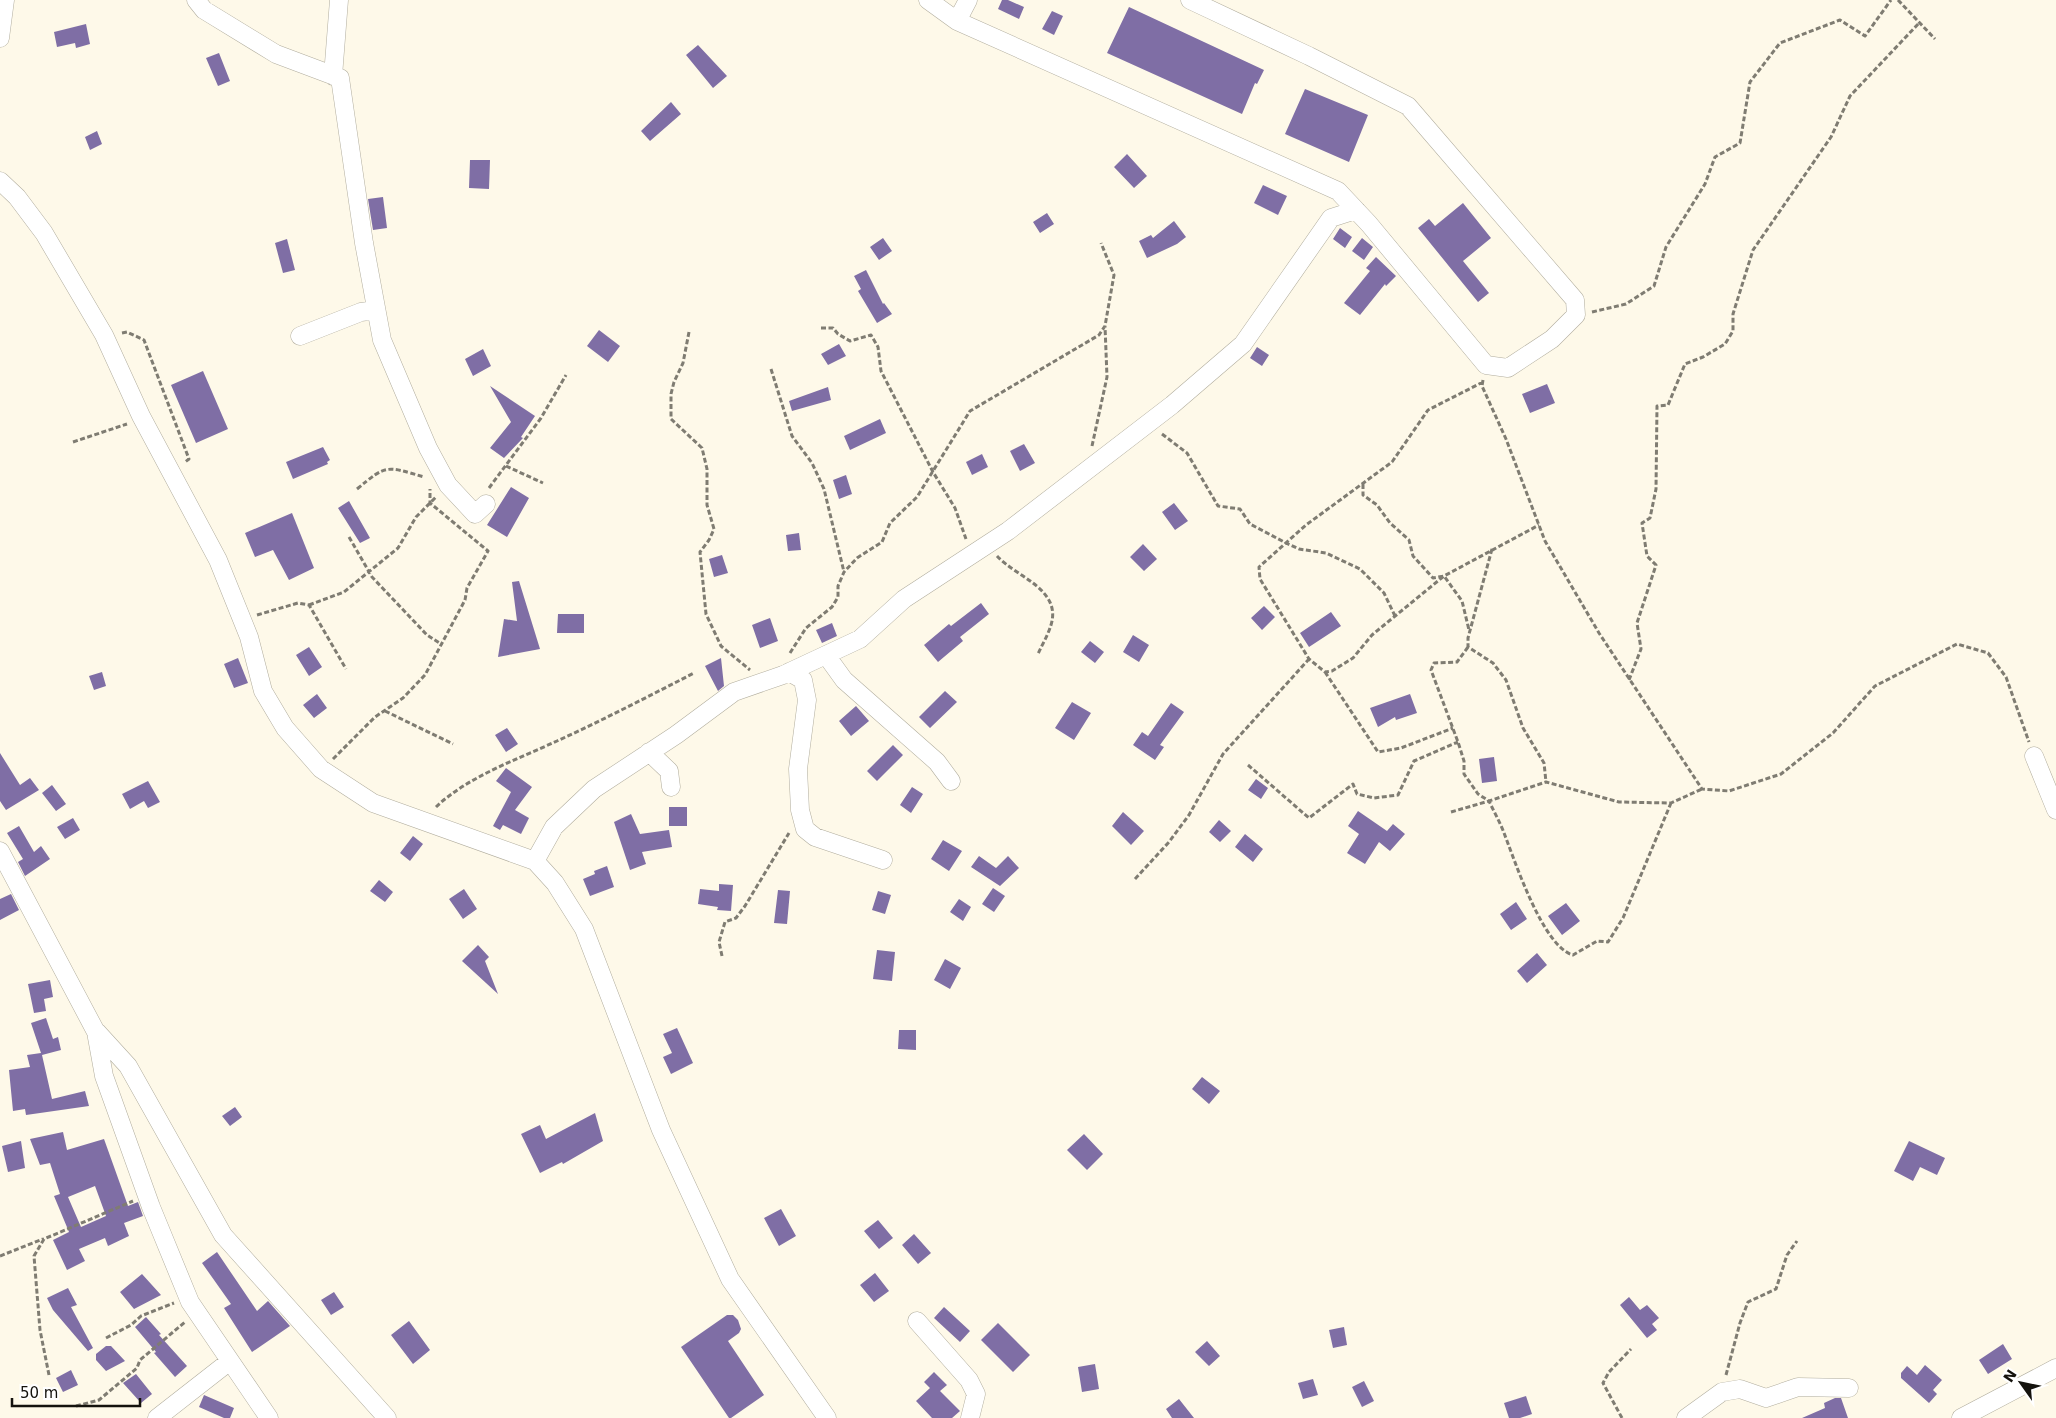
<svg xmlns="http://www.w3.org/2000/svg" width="2056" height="1418" font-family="'DejaVu Sans',sans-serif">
	<rect width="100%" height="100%" fill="#fef9e9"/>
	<path fill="#7f6ea5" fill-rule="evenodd" d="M1002 0H1008L1024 7 1019 19 998 9Z
		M1129 7 1264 70 1257 84 1255 83 1242 114 1107 53Z
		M1052 11 1063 16 1054 35 1042 29Z
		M86 24 90 44 76 48 75 43 57 47 54 32Z
		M698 45 727 76 713 88 686 55Z
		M219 53 230 81 218 86 206 58Z
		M1305 89 1368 115 1349 162 1285 134Z
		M671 102 681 114 650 141 641 131Z
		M97 131 102 144 90 150 85 137Z
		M1127 154 1147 176 1134 188 1114 167Z
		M470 160H490L489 189 469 188Z
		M1263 185 1287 196 1278 215 1254 203Z
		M383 197 387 228 373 230 368 199Z
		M1463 203 1491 238 1463 261 1489 293 1478 302 1418 228 1429 219 1435 226Z
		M1047 213 1054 224 1040 233 1033 222Z
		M1174 221 1186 237 1177 244 1147 258 1139 241 1151 235 1153 238Z
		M1340 228 1352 237 1345 248 1333 239Z
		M883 238 892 251 879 260 870 247Z
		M1362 238 1373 247 1364 260 1352 251Z
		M287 239 295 270 283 273 275 243Z
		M1376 257 1396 276 1386 286 1385 284 1360 315 1344 303 1370 271 1366 268Z
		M866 270 883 304 884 303 892 314 877 323 858 291 861 289 854 276Z
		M599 330 620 346 608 362 587 346Z
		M839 344 846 356 828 365 821 354Z
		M1257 347 1269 355 1262 366 1250 358Z
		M483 349 491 366 473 376 465 359Z
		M203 371 228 429 196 443 171 385Z
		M1547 384 1555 403 1530 413 1522 394Z
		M490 386 535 416 521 437 523 438 504 458 490 448 511 422Z
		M828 387 831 400 792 411 789 401Z
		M880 419 886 433 850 450 844 436Z
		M1024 444 1035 463 1020 471 1010 451Z
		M323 447 330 460 327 462 328 464 293 479 286 462Z
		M982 454 988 467 972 475 966 462Z
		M846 475 852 494 839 499 833 480Z
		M511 487 529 498 507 537 487 525Z
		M349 501 370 538 360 543 338 508Z
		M1174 503 1188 521 1175 530 1162 512Z
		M292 513 314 568 289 580 273 550 255 557 245 533Z
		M799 533 801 550 788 551 786 535Z
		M1143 544 1157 559 1144 571 1130 557Z
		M722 555 728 573 714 577 709 559Z
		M519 581 540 649 498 657 504 619 517 621 512 582Z
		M981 603 989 614 960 637 963 641 938 662 924 645 949 624 951 626Z
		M1264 606 1275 617 1262 630 1251 618Z
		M1331 612 1341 626 1309 647 1300 633Z
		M558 614H584V633H557Z
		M770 618 778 641 760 648 752 625Z
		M832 623 837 636 822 643 816 630Z
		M1133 635 1149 645 1139 662 1123 652Z
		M1090 641 1104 652 1095 663 1081 652Z
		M309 647 322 667 309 676 296 655Z
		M238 658 248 683 234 688 224 664Z
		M721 658 724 686 718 691 705 666Z
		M102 672 106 686 94 690 89 676Z
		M945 691 957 702 930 728 919 717Z
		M317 694 327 708 314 718 303 705Z
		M1410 694 1417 713 1396 720 1395 717 1378 727 1370 708Z
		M1072 702 1091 713 1074 740 1055 728Z
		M1171 703 1184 712 1160 745 1164 747 1155 760 1133 745 1142 732 1148 736Z
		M856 706 869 721 851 736 839 721Z
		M507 728 518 744 506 752 495 735Z
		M893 745 903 755 877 781 867 771Z
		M0 753 20 785 30 778 39 790 6 810 0 801Z
		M1494 757 1497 781 1482 783 1479 759Z
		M506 768 532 787 515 810 529 818 521 834 503 825 500 830 493 826 511 792 496 781Z
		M1256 779 1268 788 1261 799 1248 790Z
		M148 781 160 802 148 808 144 801 130 809 122 794Z
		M52 785 66 804 56 811 42 793Z
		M912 787 923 794 911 813 900 805Z
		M669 807H687V826H669Z
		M1358 811 1387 831 1393 824 1405 834 1390 851 1379 842 1365 864 1347 853 1359 834 1348 826Z
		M1123 812 1144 831 1131 845 1112 826Z
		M631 814 640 834 669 830 672 847 642 852 646 864 630 870 614 822Z
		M73 818 80 830 65 839 57 827Z
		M1219 820 1231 831 1220 842 1209 832Z
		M19 826 34 852 41 846 50 859 25 876 18 862 23 859 7 833Z
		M1245 834 1263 849 1253 862 1235 847Z
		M413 836 423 844 410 861 400 853Z
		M943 840 962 851 949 871 931 859Z
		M979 856 996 868 1008 856 1019 868 1000 886 971 867Z
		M607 866 614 887 590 896 583 879 595 874 594 871Z
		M379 880 393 892 385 902 370 891Z
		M719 884 733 885 731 911 717 910 718 907 698 904 700 889 719 891Z
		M993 888 1005 896 994 912 982 904Z
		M464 889 477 909 463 919 449 899Z
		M778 890 790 891 787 924 774 923Z
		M878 891 891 895 885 914 872 910Z
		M11 894 19 910 0 920V899Z
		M959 899 971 907 963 921 950 912Z
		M1516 902 1527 919 1511 930 1500 914Z
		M1566 903 1580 921 1562 935 1548 916Z
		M478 945 489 957 485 961 498 994 462 961Z
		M877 950 895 952 892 981 873 979Z
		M1537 953 1547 965 1527 983 1517 971Z
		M945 959 961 968 950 989 934 980Z
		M50 980 53 997 44 999 46 1011 34 1013 28 984Z
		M46 1018 53 1039 58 1037 61 1050 42 1055 52 1099 85 1091 89 1106 26 1115 25 1109 13 1111 9 1070 30 1067 27 1055 41 1053 31 1023Z
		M677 1028 693 1063 671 1074 663 1057 672 1053 663 1034Z
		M899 1030H916V1050L898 1049Z
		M1202 1077 1220 1091 1209 1104 1192 1089Z
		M235 1107 242 1117 230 1126 222 1116Z
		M595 1113 603 1141 563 1164 562 1162 540 1173 521 1134 540 1125 546 1139Z
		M63 1132 67 1150 104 1139 128 1206 138 1202 143 1216 124 1223 129 1236 108 1246 105 1238 79 1249 85 1261 67 1270 53 1240 69 1232 54 1196 60 1194 50 1163 40 1165 30 1139ZM95 1186 106 1216 81 1227 68 1197Z
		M1084 1134 1103 1154 1087 1170 1067 1150Z
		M21 1141 25 1168 8 1172 2 1146Z
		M1909 1141 1945 1158 1937 1175 1920 1167 1913 1181 1894 1171Z
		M781 1209 796 1236 779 1246 764 1218Z
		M878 1220 893 1238 879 1249 864 1231Z
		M914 1234 931 1253 918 1264 902 1245Z
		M217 1252 257 1311 268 1301 290 1326 252 1352 224 1308 231 1304 202 1263Z
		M875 1273 889 1291 874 1302 860 1285Z
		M142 1274 161 1295 134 1309 120 1292Z
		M68 1288 77 1305 71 1307 93 1348 88 1351 53 1310 47 1298Z
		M334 1292 344 1307 331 1315 321 1300Z
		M1629 1297 1640 1310 1647 1305 1659 1318 1652 1324 1657 1330 1647 1338 1620 1305Z
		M944 1307 970 1331 960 1342 934 1318Z
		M727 1315H733L738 1320 741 1329 739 1333 728 1341 764 1395 731 1418H729L681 1347Z
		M146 1317 161 1334 159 1335 187 1366 175 1377 154 1353 156 1352 135 1327Z
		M409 1321 430 1350 413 1364 391 1335Z
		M998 1323 1030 1355 1013 1372 981 1340Z
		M1344 1327 1347 1345 1333 1348 1329 1330Z
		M1207 1341 1220 1356 1209 1366 1195 1352Z
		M2003 1344 2012 1359 1988 1374 1979 1360Z
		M106 1346H111L125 1361 106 1371 96 1360V1354Z
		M1095 1364 1099 1389 1082 1392 1078 1367Z
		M1925 1365 1942 1380 1933 1390 1937 1394 1929 1403 1901 1378V1373L1907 1366 1917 1375Z
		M71 1370 78 1385 63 1392 56 1378Z
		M934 1372 947 1385 940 1391 960 1411 952 1418H932L916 1401 930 1388 924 1382Z
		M136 1374 152 1394 141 1403 123 1383Z
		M1313 1379 1318 1395 1303 1399 1298 1383Z
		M1364 1381 1374 1401 1362 1407 1352 1387Z
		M204 1395 234 1408 230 1418H224L199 1407Z
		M1526 1396 1532 1414 1520 1418H1509L1504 1403Z
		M1835 1398H1841L1848 1418H1802L1825 1408 1824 1403Z
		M1179 1399 1194 1418H1172L1166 1409Z"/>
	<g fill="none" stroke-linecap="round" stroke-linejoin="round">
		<defs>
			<path id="minor" d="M196 0 204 10 276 54 340 78 364 243 382 340 428 448 448 485 475 514 486 504
				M928 0 957 21 1338 191 1369 224 1486 365 1508 368 1552 339 1576 315 1575 300 1408 106 1309 56 1190 0
				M957 21 968 0
				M0 38 5 0
				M333 76 339 0
				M0 181 17 197 44 233 104 335 141 416 218 560 249 637 263 691 285 728 321 769 373 803 535 861 555 883 584 929 661 1130 730 1279 827 1418
				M300 336 361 312 376 310
				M826 655 844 680 937 762 951 781
				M789 672 803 680 807 700 798 769 800 810 805 829 815 837 883 860
				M649 752 669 771 671 787
				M2034 756 2056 810
				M0 851 96 1032 104 1076 151 1207 190 1302 269 1418
				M535 861 554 827 594 789 676 735 734 692 783 675 860 639 904 599 1008 531 1172 405 1243 344 1331 218 1356 210
				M97 1032 128 1066 223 1235 387 1418
				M917 1321 969 1380 976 1394 970 1418
				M157 1418 230 1361
				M1686 1418 1722 1392 1740 1389 1766 1398 1798 1387 1849 1388
				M1961 1418 2056 1368"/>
		</defs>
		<use href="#minor" stroke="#b1ad9e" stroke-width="19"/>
		<path stroke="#7f7c72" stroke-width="3" stroke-dasharray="5 2.5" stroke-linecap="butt" d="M1898 0 1935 39
			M1592 312 1626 304 1654 286 1666 247 1705 184 1715 157 1740 143 1750 82 1780 43 1840 20 1865 36 1891 0
			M821 328H833L838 334 850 341 871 335 878 347 881 371 933 472 955 508 966 539
			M689 332 683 363 674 382 671 394V419L702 448 707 469V505L714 529 709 540 700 552 706 614 721 646 750 670
			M122 333 127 332 144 340 189 459 185 462
			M771 369 792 436 812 463 824 489 844 572
			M1483 380 1482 386 1506 439 1545 541 1599 633 1702 789 1729 791 1781 774 1833 733 1875 686 1957 644 1988 653 2006 677 2029 742
			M1483 382 1428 410 1392 462 1306 525 1259 567 1260 579 1309 659 1325 672 1332 671 1353 658 1372 635 1444 576 1539 525
			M1162 434 1187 453 1218 506 1240 509 1250 524 1286 543 1299 549 1326 553 1360 569 1384 593 1395 616
			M73 442 127 424
			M1092 446 1107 377 1105 326
			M506 466 543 483
			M1363 484V495L1377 505 1390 523 1409 540 1413 556 1433 578 1444 576 1462 601 1469 630
			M489 488 541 418 566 375
			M357 489C387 464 386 466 424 477
			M349 537 372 577 427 635 441 644
			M1492 549 1468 638V647L1493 663 1506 680 1523 728 1544 763 1546 782
			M997 556C1016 577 1062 589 1051 625 1048 635 1042 645 1038 654
			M309 605 344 592 398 548 416 517 437 496
			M257 615 298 603 309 605 346 669
			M1468 647 1457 662 1434 663 1431 670 1458 742 1464 761V774L1478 794 1489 801 1546 782 1619 802 1671 803 1702 789
			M790 653 806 628 832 607 838 597V586L844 572 857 558 882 542 890 523 917 497 970 411 1099 335 1105 326 1114 275 1101 243
			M1325 672 1378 752 1401 748 1453 728
			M1629 680 1641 649 1637 623 1656 565 1647 556 1642 523 1650 518 1656 489 1657 406 1668 405 1685 364 1703 357 1725 344 1733 331V314L1753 250 1831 137 1850 96 1920 22
			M385 711 453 744
			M333 759 375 717 403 698 425 675 465 600 467 588 488 551 430 503V489
			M1248 765 1309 818 1353 784 1357 794 1374 798 1398 795 1414 761 1458 742
			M436 807C467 777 518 759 557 741 603 720 649 696 694 673
			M1451 812 1489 801C1494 812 1500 822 1504 833 1515 861 1543 947 1573 955L1597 941 1608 942 1623 918 1671 803
			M1135 879 1169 842 1189 815 1223 754 1309 659
			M722 956 719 942 725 922 736 918 745 906 789 833
			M0 1256 43 1239
			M106 1338 131 1325 141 1316 174 1303
			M49 1375 40 1330 34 1256 44 1239 133 1201
			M1726 1375 1740 1323 1748 1302 1776 1289 1787 1255 1797 1241
			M76 1406 99 1400 137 1368 140 1360 185 1322
			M1622 1418 1603 1383 1609 1372 1631 1349"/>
		<use href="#minor" stroke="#fff" stroke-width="18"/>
	</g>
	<g transform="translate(2021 1383) rotate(303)" stroke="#ffffff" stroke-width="4" paint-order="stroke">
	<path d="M0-4L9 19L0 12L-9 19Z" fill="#14120d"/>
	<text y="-8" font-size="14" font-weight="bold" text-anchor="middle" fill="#14120d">N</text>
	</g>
	<path d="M12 1398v8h128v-8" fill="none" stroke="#14120d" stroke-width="2.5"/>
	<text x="20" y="1398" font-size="15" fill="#14120d" stroke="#ffffff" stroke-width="4" paint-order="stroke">50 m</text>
</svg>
